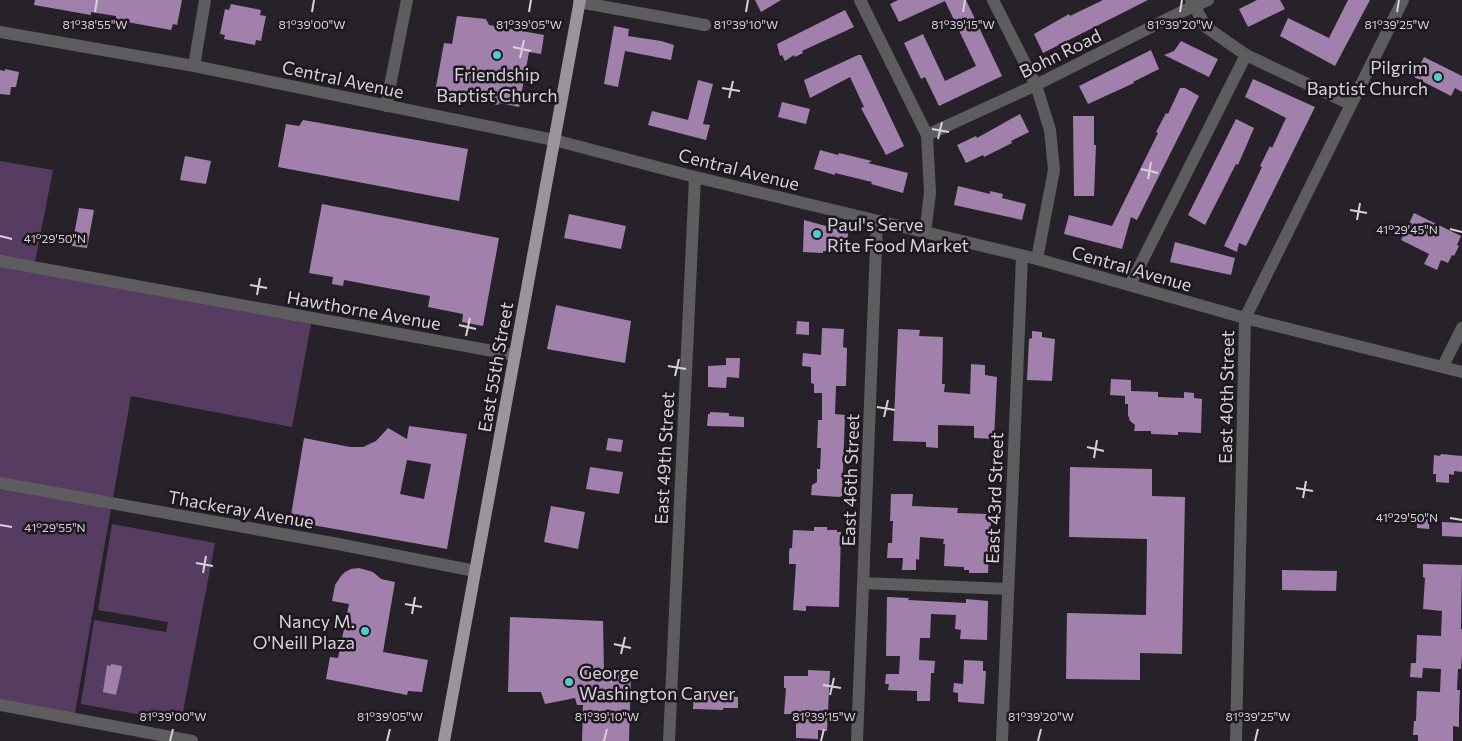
<svg xmlns="http://www.w3.org/2000/svg" width="1462" height="741" font-family="Commissioner,sans-serif">
	<rect width="100%" height="100%" fill="#272229"/>
	<path fill="#573c61" d="M0 161 53 170 34 267 312 319 292 427 131 396 74 718 0 705V492L2 484 0 483Z
		M112 524 215 543 181 722 81 704 94 620 166 632 168 622 98 610Z"/>
	<path fill="#a180ac" fill-rule="evenodd" d="M35 0H182L177 25 173 24 171 30 116 20V16L91 12V15L34 5Z
		M755 0H781L761 12Z
		M898 0H966L1002 76 939 106 925 77 921 79 904 43 923 34 945 81 976 66 945 1 899 22 890 4Z
		M1103 0H1148L1043 53 1034 34 1069 14 1070 16Z
		M1257 0H1280L1285 9 1248 27 1239 9Z
		M1348 0H1370L1335 66 1280 36 1288 18 1329 38Z
		M231 4 261 10 260 15 266 16 261 41 256 40 255 45 224 39 225 35 220 34 225 9 229 10Z
		M845 10 854 27 802 51 803 53 795 57 794 55 785 61 782 55 780 56 777 44Z
		M457 16 486 19 489 25 544 35 541 54 529 52 519 107 499 103 498 105 435 92 444 43 452 44Z
		M614 26 629 29 628 36 661 41 674 45 671 60 625 51 618 87 604 84Z
		M1181 41 1218 59 1209 77 1164 55 1174 51Z
		M1151 50 1159 69 1133 82 1134 83 1088 104 1079 86Z
		M858 55H861L904 146 886 155 861 108 864 107 850 77 810 98 804 80Z
		M1424 57 1462 76V92L1455 88 1451 96 1414 77Z
		M5 69 19 72 16 87H11L10 95 0 94V70L5 71Z
		M1253 79 1315 107 1246 246 1239 243 1237 252 1224 246 1262 167 1260 166 1270 146 1272 148 1286 118 1245 97Z
		M698 80 713 84 703 124 710 125 706 140 648 125 652 111 688 120Z
		M1180 88H1185L1199 96 1137 220 1131 217 1122 249 1064 234 1069 215 1112 226 1158 133 1156 132 1166 113 1168 114Z
		M782 102 810 109 806 124 778 117Z
		M1020 114 1029 132 1011 141 1012 143 984 157 983 155 966 163 957 145 976 136 977 138Z
		M1073 116H1094V145H1096L1094 196H1074Z
		M1236 119 1254 128 1238 165 1236 164 1205 225 1188 215Z
		M303 120 468 149 459 201 278 167 286 124 299 126Z
		M820 150 838 155 839 153 872 161 868 163 908 173 903 193 871 184 872 182 835 173V175L814 169Z
		M185 156 211 161 206 184 180 180Z
		M958 186 990 194V191L1003 194 1002 198 1026 204 1022 220 954 205Z
		M322 204 499 238 483 326 462 322 463 314 428 307 430 296 344 280 343 286 332 284 333 277 309 273Z
		M79 208 94 210 87 248 72 246Z
		M1414 213 1461 236 1457 245 1459 246 1454 256 1452 255 1448 263 1441 260 1437 270 1424 264 1429 254 1401 240Z
		M569 214 626 226 621 249 564 238Z
		M804 220 848 232 847 252 823 251V253L803 252Z
		M1175 242 1235 258 1231 275 1170 262Z
		M556 305 631 321 625 363 547 349Z
		M797 321 809 322V335L796 334Z
		M822 328 844 329 843 347 847 348 846 386H836L835 414 845 415 842 496 839 497 811 495 812 485 817 482V469H820L821 448H817L818 420H822V393H814V384L811 383V367L802 366 803 353 821 355Z
		M898 329 920 330 919 336 943 337 942 384H945L944 392 970 394 971 364 985 365V375L997 377 994 439 974 438V426L938 425V448L926 447V442L893 441Z
		M1032 331 1042 332V337L1055 339 1052 381 1027 380 1029 339 1032 338Z
		M726 358H740L739 378 727 377 726 388 708 387V366L726 365Z
		M1111 379 1131 380V391L1158 392V397L1184 398V392L1194 393V398L1202 399 1201 433 1178 432V435L1151 434V431H1134L1135 425 1130 421 1128 415V404H1125V396L1110 395Z
		M710 412 729 413V416L744 417V427L707 426 708 414H710Z
		M409 426 467 434 447 549 290 521 304 438 350 447H363L376 441 388 428 407 439ZM407 460 431 464 424 499 400 494Z
		M608 438 623 440 621 452 606 450Z
		M1441 454 1462 456V472L1454 471V475L1449 474V483L1436 482V474H1433L1434 455 1440 456Z
		M590 467 623 472 619 494 586 489Z
		M1070 467 1152 469V496L1185 497 1182 654 1140 653V680L1066 679 1067 613 1146 615 1147 539 1069 537Z
		M891 494H913L912 506 958 508 957 513 988 514 987 522H991L988 573H969V570H964V567L944 566 945 544H943L944 539 920 537 919 560 916 559V570H902L903 558H887L888 543H892L893 521H890Z
		M551 506 585 512 578 549 544 542Z
		M1417 514H1430L1429 529 1417 528Z
		M1442 522 1462 523V537L1442 536Z
		M814 527H827V530H837V532H841L839 607 806 606V611L793 610 796 564H789V551L790 548H792L793 530 814 531Z
		M1423 564 1462 565 1461 629H1462V655L1461 669H1458L1457 690H1460L1459 714V727L1453 726V741H1418V735H1413L1414 721H1416L1417 691 1440 692 1441 669 1423 668 1422 678 1410 677 1411 663H1416L1417 635 1441 636 1442 611 1423 609 1425 578 1423 577Z
		M359 568 373 572 381 579 395 582 383 652 428 660 422 692 408 691 407 695 326 679 330 657 338 658 349 604 332 601 335 585 341 576 345 572 351 569Z
		M1282 570 1337 571 1336 591 1282 590Z
		M887 597 909 598 908 600 966 603V599L988 601 987 640 960 639 961 630 955 629 956 615 931 614 930 638H920L919 660 935 661 934 673H931L930 701H917V691L888 690 889 684H885L886 674H899L900 656H886Z
		M510 617 603 621 604 673 631 672 629 741H582L583 705H577L575 698 545 704 541 692H508Z
		M964 660 983 661V671H986L984 704 958 702V693L953 692 954 683 963 684Z
		M111 664 122 666V668L116 695 103 692 107 665 111 666Z
		M808 670 830 671 827 731 818 730V739L796 738V714H784L786 688H784V676H808Z
		M694 693 738 697V708H723V710L693 709Z"/>
	<g fill="none" stroke-linecap="round" stroke-linejoin="round">
		<path stroke="#5f5c60" stroke-width="12" d="M860 0 927 135 930 193 925 233
			M993 0 1036 85 1050 130 1054 170 1037 259
			M1191 0 1206 27 1246 55 1350 104
			M579 2 705 25
			M194 66 205 0
			M386 106 407 0
			M927 135 1036 85 1181 12 1208 0
			M0 261 515 355
			M1130 285 1246 55
			M1443 366 1462 328
			M0 483 338 544 475 571
			M863 583 1008 589
			M0 705 192 741
			M669 741 695 177
			M857 741 877 221
			M1002 741 1022 257"/>
		<path stroke="#5f5c60" stroke-width="12" d="M0 32 194 66 554 140 695 177 1037 259 1245 318 1462 372
			M1236 741 1245 318 1403 0"/>
		<path stroke="#9a949c" stroke-width="12" d="M444 741 580 0"/>
	</g>
	<path fill="none" stroke="#d6d2d7" stroke-width="2" d="M95 12 97 0M312 12 314 0M529 12 531 0M746 12 748 0M963 12 965 0M1180 12 1182 0M1397 12 1399 0M513 47 531 51M520 58 524 40M722 88 740 91M729 98 733 81M932 129 949 132M938 139 942 122M1141 169 1158 173M1148 179 1151 162M1350 210 1367 213M1357 220 1360 203M1450 229 1462 232M0 236 12 239M250 285 267 288M257 295 260 278M459 325 476 329M466 336 470 318M668 366 686 369M675 376 679 359M877 407 895 410M884 417 888 400M1087 447 1104 451M1094 458 1097 440M1296 488 1313 491M1303 498 1306 481M1450 518 1462 520M0 525 12 527M196 563 213 566M203 573 206 556M405 604 422 607M412 614 415 597M614 644 631 648M621 654 625 637M823 685 841 688M830 695 834 678M170 741 173 729M387 741 390 729M604 741 607 729M821 741 824 729M1038 741 1041 729M1255 741 1258 729"/>
	<g fill="#53cdc9" stroke="#1d181f" stroke-width="2">
		<circle cx="497" cy="55" r="5"/>
		<circle cx="1438" cy="77" r="5"/>
		<circle cx="817" cy="234" r="5"/>
		<circle cx="365" cy="631" r="5"/>
		<circle cx="569" cy="682" r="5"/>
	</g>
	<g text-anchor="middle" dominant-baseline="central" stroke-width="5" stroke-linejoin="round" paint-order="stroke">
		<g font-size="18" fill="#d6d2d7" stroke="#1d181f">
			<text transform="translate(1060 53) rotate(-26)">Bohn Road</text>
			<text transform="translate(343 79) rotate(12)">Central Avenue</text>
			<text transform="translate(739 169) rotate(14)">Central Avenue</text>
			<text transform="translate(1132 268) rotate(16)">Central Avenue</text>
			<text transform="translate(364 310) rotate(10)">Hawthorne Avenue</text>
			<text transform="translate(495 367) rotate(-80)">East 55th Street</text>
			<text transform="translate(1226 397) rotate(-89)">East 40th Street</text>
			<text transform="translate(664 458) rotate(-87)">East 49th Street</text>
			<text transform="translate(850 480) rotate(-88)">East 46th Street</text>
			<text transform="translate(994 498) rotate(-88)">East 43rd Street</text>
			<text transform="translate(241 509) rotate(10)">Thackeray Avenue</text>
		</g>
		<g font-size="18" fill="#d6d2d7" stroke="#1d181f" text-anchor="end">
			<text x="1428" y="67">Pilgrim<tspan x="1428" dy="21">Baptist Church</tspan></text>
			<text x="497" y="74" text-anchor="middle">Friendship<tspan x="497" dy="21">Baptist Church</tspan></text>
			<text x="827" y="224" text-anchor="start">Paul's Serve<tspan x="827" dy="21">Rite Food Market</tspan></text>
			<text x="355" y="621">Nancy M.<tspan x="355" dy="21">O'Neill Plaza</tspan></text>
			<text x="579" y="672" text-anchor="start">George<tspan x="579" dy="21">Washington Carver</tspan></text>
		</g>
	</g>
	<g font-size="12" text-anchor="middle" fill="#d6d2d7" stroke="#1d181f" stroke-width="5" stroke-linejoin="round" paint-order="stroke">
		<text x="95" y="29">81°38'55"W</text>
		<text x="312" y="29">81°39'00"W</text>
		<text x="529" y="29">81°39'05"W</text>
		<text x="746" y="29">81°39'10"W</text>
		<text x="963" y="29">81°39'15"W</text>
		<text x="1180" y="29">81°39'20"W</text>
		<text x="1397" y="29">81°39'25"W</text>
		<text x="1407" y="234">41°29'45"N</text>
		<text x="55" y="243">41°29'50"N</text>
		<text x="1407" y="522">41°29'50"N</text>
		<text x="55" y="532">41°29'55"N</text>
		<text x="173" y="721">81°39'00"W</text>
		<text x="390" y="721">81°39'05"W</text>
		<text x="607" y="721">81°39'10"W</text>
		<text x="824" y="721">81°39'15"W</text>
		<text x="1041" y="721">81°39'20"W</text>
		<text x="1258" y="721">81°39'25"W</text>
	</g>
</svg>
